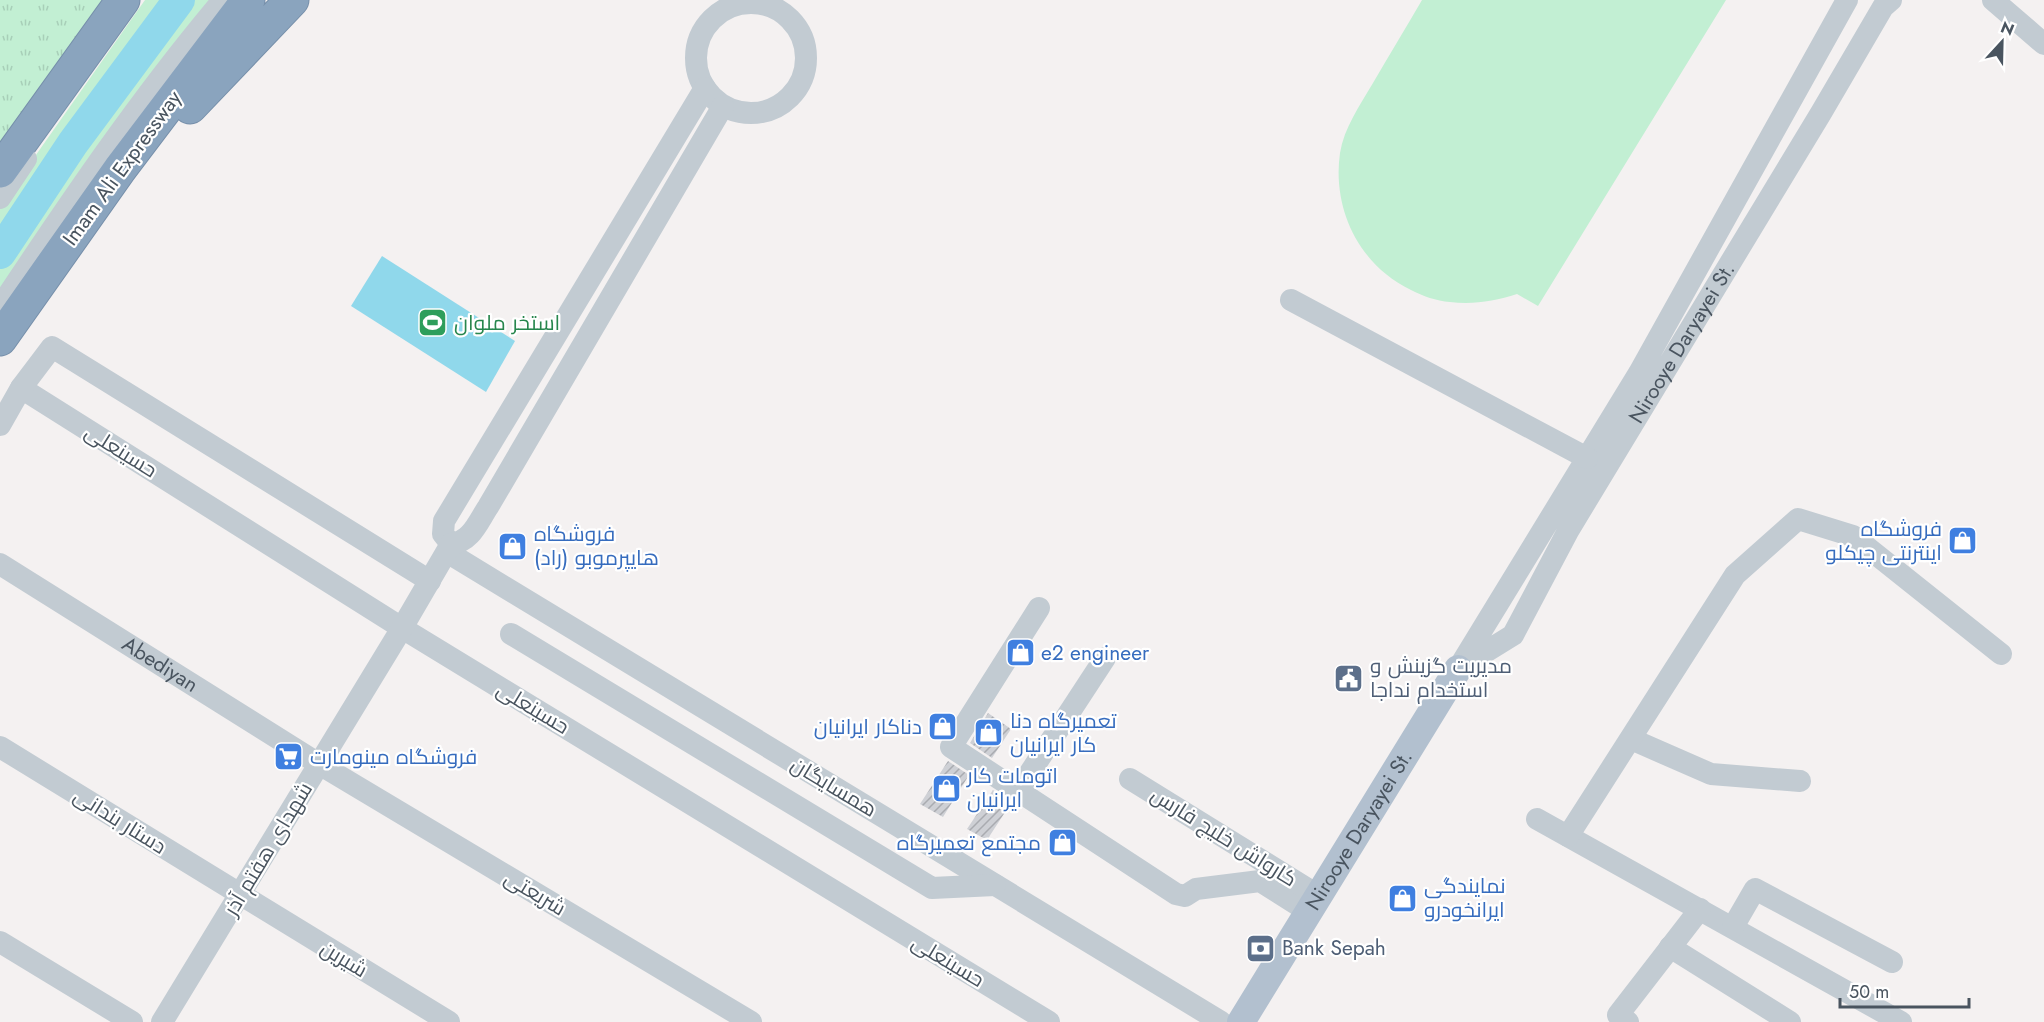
<svg xmlns="http://www.w3.org/2000/svg" width="2044" height="1022" font-family="Jost,Cairo,sans-serif">
	<defs>
		<pattern id="park-tufts" width="24" height="20" patternUnits="userSpaceOnUse" patternTransform="scale(1.5)"><rect width="24" height="20" fill="#c2efd3"/><path d="M3 7l-1-3M5 7V3M7 7l1-3M15 17l-1-3M17 17v-4M19 17l1-3" fill="none" stroke="#a8cfb8"/></pattern>
		<pattern id="building-hatch" width="6" height="6" patternUnits="userSpaceOnUse" patternTransform="scale(1.5)"><rect width="6" height="6" fill="#ced0d5"/><path d="M-1 1l2-2M0 6l6-6M5 7l2-2" fill="none" stroke="#a9abb0"/></pattern>
	</defs>
	<rect width="100%" height="100%" fill="#f4f1f1"/>
	<path fill="#c2efd3" d="M145 0H215L0 299V206Z
		M1422 0H1726L1538 306 1517 294C1495 301 1473 305 1450 302 1436 301 1423 296 1411 290 1359 265 1332 209 1340 153 1344 128 1360 105 1373 83 1389 55 1406 28 1422 0Z"/>
	<path fill="url(#park-tufts)" d="M0 0H111L0 145Z"/>
	<path fill="#90d8eb" d="M382 256 515 341 486 392 351 306Z"/>
	<g fill="none" stroke-linecap="round" stroke-linejoin="round">
		<path stroke="#90d8eb" stroke-width="32" d="M0 253 73 143 179 0"/>
	</g>
	<path fill="url(#building-hatch)" d="M988 713 1011 729 992 758 970 743Z
		M948 761 969 775 943 817 920 804Z
		M993 790 1011 803 987 840 967 829Z"/>
	<g fill="none" stroke-linecap="round" stroke-linejoin="round">
		<defs>
			<path id="highway" d="M190 107 292 0
				M0 171 123 0
				M0 339 120 169 248 0"/>
		</defs>
		<use href="#highway" stroke="#768faa" stroke-width="35"/>
		<g stroke="#c2cbd2" stroke-width="22">
			<path id="s1" d="M1847 0 1639 373 1458 669 1513 635 1568 531 1821 113 1883 7 1891 0"/>
			<path d="M1993 0 2044 44"/>
			<circle cx="751" cy="58" r="55"/>
			<path d="M0 198 26 159"/>
			<path d="M1291 300 1587 458"/>
			<path d="M0 307C70 202 141 97 223 0"/>
			<path d="M21 388 402 628 1049 1022"/>
			<path d="M0 425 21 388 52 347 430 581"/>
			<path d="M451 544 443 534 444 521 705 88"/>
			<path d="M447 552 1221 1022"/>
			<path id="s2" d="M0 564 319 764 751 1022"/>
			<path d="M1039 608 951 747 1176 894 1185 896 1196 889 1260 881 1309 912"/>
			<path d="M511 634 932 888 995 885"/>
			<path d="M1631 739 1711 774 1800 781"/>
			<path d="M0 747 449 1022"/>
			<path d="M1130 779 1319 896"/>
			<path d="M1018 791 1105 658"/>
			<path d="M1537 819 1901 1022"/>
			<path d="M1568 836 1735 575 1798 519 1853 536 2001 654"/>
			<path d="M1733 927 1755 889 1892 962"/>
			<path d="M0 942 132 1022"/>
			<path d="M1670 947 1790 1022"/>
			<path d="M162 1022 402 628 451 544C471 542 478 522 488 507L723 106"/>
			<path d="M1628 1022 1618 1015 1700 909"/>
		</g>
		<path stroke="#b2c0cf" stroke-width="28" id="s3" d="M1241 1022 1458 669"/>
		<use href="#highway" stroke="#8aa4be" stroke-width="33"/>
	</g>
	<defs>
		<symbol id="stadium-square" viewBox="-11 -11 22 22"><rect x="-9" y="-9" width="18" height="18" rx="4" fill="#2e9e5b" stroke="#fff"/><path d="M0-5a6.5 5 0 1 0 0 10a6.5 5 0 1 0 0-10ZM-3.5-1.8h7v3.6h-7Z" fill="#fff"/></symbol>
		<symbol id="shop-square" viewBox="-11 -11 22 22"><rect x="-9" y="-9" width="18" height="18" rx="4" fill="#3f7fe0" stroke="#fff"/><path d="M-5-2.5h2.3a2.7 3.5 0 0 1 5.4 0H5L5.5 6h-11ZM-1.5-2.5h3a1.5 2.3 0 0 0-3 0Z" fill="#fff"/></symbol>
		<symbol id="civic-square" viewBox="-11 -11 22 22"><rect x="-9" y="-9" width="18" height="18" rx="4" fill="#5c6f8a" stroke="#fff"/><path d="M-.6-6.5H3V-4.5H.6V-3L4-1V1h2V6H-6V1h2V-1L-.6-3ZM-1.2 2.5V6h2.4V2.5Z" fill="#fff"/></symbol>
		<symbol id="supermarket-square" viewBox="-11 -11 22 22"><rect x="-9" y="-9" width="18" height="18" rx="4" fill="#3f7fe0" stroke="#fff"/><path d="M-6-5.5h2.5l.6 2H6L4.5 2H-2.5L-4.4-4H-6ZM-1.5 3.2a1.3 1.3 0 1 0 .1 0ZM3 3.2a1.3 1.3 0 1 0 .1 0Z" fill="#fff"/></symbol>
		<symbol id="bank-square" viewBox="-11 -11 22 22"><rect x="-9" y="-9" width="18" height="18" rx="4" fill="#5c6f8a" stroke="#fff"/><path d="M-6-4H6V4H-6ZM0-2.3a2.3 2.3 0 1 0 0 4.6a2.3 2.3 0 1 0 0-4.6Z" fill="#fff"/></symbol>
	</defs>
	<g fill-rule="evenodd">
		<use href="#stadium-square" x="416" y="306" width="33" height="33"/>
		<use href="#shop-square" x="1946" y="524" width="33" height="33"/>
		<use href="#shop-square" x="496" y="530" width="33" height="33"/>
		<use href="#shop-square" x="1004" y="636" width="33" height="33"/>
		<use href="#civic-square" x="1332" y="662" width="33" height="33"/>
		<use href="#shop-square" x="926" y="710" width="33" height="33"/>
		<use href="#shop-square" x="972" y="716" width="33" height="33"/>
		<use href="#supermarket-square" x="272" y="740" width="33" height="33"/>
		<use href="#shop-square" x="930" y="772" width="33" height="33"/>
		<use href="#shop-square" x="1046" y="826" width="33" height="33"/>
		<use href="#shop-square" x="1386" y="882" width="33" height="33"/>
		<use href="#bank-square" x="1244" y="932" width="33" height="33"/>
	</g>
	<g text-anchor="middle" dominant-baseline="central" stroke-width="4.5" stroke-linejoin="round" paint-order="stroke">
		<g font-size="21" fill="#49545f" stroke="#fff">
			<text transform="translate(122 168) rotate(-54)">Imam Ali Expressway</text>
			<text stroke="none"><textPath href="#s1" startOffset="1176">Nirooye Daryayei St.</textPath></text>
			<text transform="translate(121 451) rotate(32)">حسینعلی</text>
			<text stroke="none"><textPath href="#s2" startOffset="189">Abediyan</textPath></text>
			<text transform="translate(533 708) rotate(31)">حسینعلی</text>
			<text transform="translate(834 787) rotate(31)">همسایگان</text>
			<text transform="translate(120 821) rotate(32)">دستار بندانی</text>
			<text stroke="none"><textPath href="#s3" startOffset="225">Nirooye Daryayei St.</textPath></text>
			<text transform="translate(1224 837) rotate(32)">کارواش خلیج فارس</text>
			<text transform="translate(268 849) rotate(-59)">شهدای هفتم آذر</text>
			<text transform="translate(535 893) rotate(31)">شریعتی</text>
			<text transform="translate(344 959) rotate(31)">شیرین</text>
			<text transform="translate(948 961) rotate(31)">حسینعلی</text>
		</g>
		<g font-size="21" fill="#27864d" stroke="#fff" text-anchor="start">
			<text x="454" y="323">استخر ملوان</text>
		</g>
		<g font-size="21" fill="#366cbe" stroke="#fff" text-anchor="start">
			<text x="1942" y="529" text-anchor="end">فروشگاه<tspan x="1942" dy="24">اینترنتی چیکلو</tspan></text>
			<text x="534" y="534">فروشگاه<tspan x="534" dy="24">هایپرموبو (راد)</tspan></text>
			<text x="1041" y="653">e2 engineer</text>
			<text x="1010" y="721">تعمیرگاه دنا<tspan x="1010" dy="24">کار ایرانیان</tspan></text>
			<text x="922" y="727" text-anchor="end">دناکار ایرانیان</text>
			<text x="310" y="757">فروشگاه مینومارت</text>
			<text x="967" y="776">اتومات کار<tspan x="967" dy="24">ایرانیان</tspan></text>
			<text x="1041" y="843" text-anchor="end">مجتمع تعمیرگاه</text>
			<text x="1424" y="886">نمایندگی<tspan x="1424" dy="24">ایرانخودرو</tspan></text>
		</g>
		<g font-size="21" fill="#4e5e75" stroke="#fff" text-anchor="start">
			<text x="1370" y="666">مدیریت گزینش و<tspan x="1370" dy="24">استخدام نداجا</tspan></text>
			<text x="1282" y="948">Bank Sepah</text>
		</g>
	</g>
	<g transform="translate(2002 42) rotate(22)" stroke="#ffffff" stroke-width="4.5" paint-order="stroke">
	<path d="M0-4.5L10 22L0 15L-10 22Z" fill="#49545f"/>
	<text y="-9" font-size="16" font-weight="bold" text-anchor="middle" fill="#49545f">N</text>
	</g>
	<path d="M1840 998v9h129v-9" fill="none" stroke="#49545f" stroke-width="3"/>
	<text x="1849" y="998" font-size="18" fill="#49545f" stroke="#ffffff" stroke-width="4.5" paint-order="stroke">50 m</text>
</svg>
